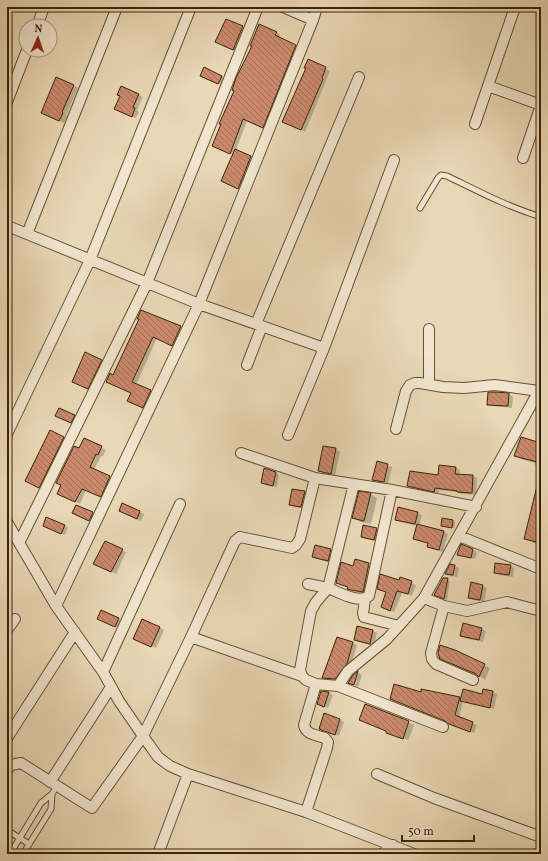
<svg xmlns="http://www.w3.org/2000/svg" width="548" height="861" font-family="Vollkorn,serif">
	<defs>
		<pattern id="building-back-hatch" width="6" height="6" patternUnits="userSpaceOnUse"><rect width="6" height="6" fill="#cb896c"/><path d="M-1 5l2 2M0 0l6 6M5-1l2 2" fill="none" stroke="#a67057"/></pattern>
	</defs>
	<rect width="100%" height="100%" fill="#e9d7b5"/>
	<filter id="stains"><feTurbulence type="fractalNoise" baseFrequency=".005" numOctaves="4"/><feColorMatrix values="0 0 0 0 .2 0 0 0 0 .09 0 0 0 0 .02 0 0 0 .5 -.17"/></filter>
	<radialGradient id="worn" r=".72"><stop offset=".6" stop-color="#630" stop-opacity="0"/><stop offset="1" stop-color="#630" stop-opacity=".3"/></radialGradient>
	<path fill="#0003" d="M226 20 247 30 238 52 221 44Z
		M276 32 280 35 279 38 300 48 267 129 247 121 236 150 255 159 243 190 226 183 234 155 213 145Z
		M309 61 330 71 305 132 288 124Z
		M221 76 226 79 222 85 205 78Z
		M57 78 78 88 66 115 67 116 64 123 47 115Z
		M121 87 143 97 137 110 139 112 136 118 119 111Z
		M142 311 185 329 177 347 157 338 136 385 155 393 147 410 132 403V393L114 376 140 319Z
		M101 361 106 363 92 391 77 384Z
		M509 394 513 397 512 408 492 406 488 404Z
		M74 416 78 418 75 425 61 418Z
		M64 437 68 440 43 489 30 483Z
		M541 437V468L534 464 535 463 521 459 516 456 539 443Z
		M84 440 106 450 103 456H101L94 470 114 479 105 498 86 490 80 504 62 496Z
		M324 447 336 449 340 452 335 476 323 473 319 471Z
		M378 463 392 467 388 484 378 482 374 480Z
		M456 468 460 470 459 475 473 476 477 478 476 495 462 494 458 492 439 490 438 494 412 488 408 486 438 476Z
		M275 472 279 475 277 487 266 485 262 483Z
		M305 492 309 494 305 509 294 507 290 505Z
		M370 494 377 498 371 524 360 522 353 518Z
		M541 498V545L533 543 525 538Z
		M123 504 144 514 141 521 120 511Z
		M77 506 97 516 94 522 78 515Z
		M417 513 422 515 419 526 444 532 448 534 443 552 432 549 428 547V544L414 539 417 526 401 522 396 520Z
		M443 519 455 522 454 528 444 526Z
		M64 526 68 528 65 535 48 528Z
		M377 529 381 531 379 542 366 539 362 537Z
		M122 550 126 552 116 574 98 566Z
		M331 550 335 552 332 563 317 559 313 557Z
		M473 550 477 552 475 559 462 556 458 554Z
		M355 561 373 567 365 594 352 591 348 589 349 587 337 583 354 567Z
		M454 566 459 568 457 577 450 576 446 574Z
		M510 566 514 568 513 577 499 575 495 573Z
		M400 579 416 585 412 596 402 593 394 612 386 609Z
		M447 579 450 581 447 600 438 596Z
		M482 586 487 588 484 602 473 600 469 598Z
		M118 619 123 621 120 628 102 621Z
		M159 627 164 630 156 648 138 641Z
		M358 628 373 631 377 633 374 646 359 642 355 640Z
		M481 629 486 631 483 642 465 638 461 635Z
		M338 638 357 645 351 666 339 681 327 680 323 678Z
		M447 662 484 665 490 668 485 680 478 675Z
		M359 673 362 675 358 687 355 686 357 679 353 685 349 683 354 676Z
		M321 692 329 693 333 695 328 708 322 706Z
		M492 692 497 694 494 709 463 701 459 718 477 725 474 733 454 726 448 722 391 699 421 694 462 700 483 695Z
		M366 705 414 725 408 741V740L391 734V735L387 732V731L360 720Z
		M340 720 344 722 339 736 320 729Z"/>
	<path fill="url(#building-back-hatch)" stroke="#392409" d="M226 19 243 26 233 50 215 42Z
		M259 24 277 32 275 35 296 45 263 128 243 119 230 154 212 146 221 124H219L234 91 232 90 236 78 252 46H250Z
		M308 59 326 67 322 78 323 79 301 130 282 122 306 68H304Z
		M204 67 222 76 218 84 200 76Z
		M56 77 74 85 62 112 63 113 59 121 41 113Z
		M121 86 139 94 133 107 135 108 132 117 114 109 120 96 117 95Z
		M235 149 251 156 238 189 221 181Z
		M141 310 181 326 172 346 153 337 132 382 151 390 143 408 127 401 131 393 106 382 110 373 113 375 139 319H137Z
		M85 352 102 360 88 389 72 382Z
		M488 392H495L509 393 508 406 487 405Z
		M59 408 75 415 71 423 55 416Z
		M50 430 64 437 39 488 25 481Z
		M521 437 541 443V463L514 456Z
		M84 438 102 446 98 455 96 454 90 467 110 476 101 497 82 489 75 502 57 494 61 485 56 483 74 446 79 448Z
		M323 446 336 448 331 474 318 471Z
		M377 461 388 464 384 482 372 480Z
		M439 465 456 467 455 474 473 475 472 493 457 492V491L435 488 434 492 407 486 410 471 438 475Z
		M264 468 276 472 273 486 261 483Z
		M538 482 541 483V543L524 539Z
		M292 489 305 491 301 507 289 505Z
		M359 491 371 493 364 521 352 518Z
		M122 503 140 511 137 519 119 511Z
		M76 505 93 512 89 521 72 513Z
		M398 507 418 512 415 524 395 520Z
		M46 517 65 525 61 534 43 526Z
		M442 518 453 520 452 528 441 526Z
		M417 524 444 531 439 550 427 547 428 543 413 539Z
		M363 525 377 528 374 540 361 537Z
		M105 541 123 549 111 572 93 564Z
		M461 544 473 549 471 558 457 555Z
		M315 545 331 549 328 561 312 557Z
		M355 559 369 563 363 592 351 590 347 589 348 587 336 583 341 562 353 566Z
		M495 563 511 565 509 575 494 573Z
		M450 564 455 565 453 575 445 574Z
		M380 574 399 580 400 577 412 581 408 594 397 591 390 611 381 607 386 592 377 589Z
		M443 578H448L444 599 434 595Z
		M471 582 483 585 480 600 468 598Z
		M101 610 119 618 115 627 97 619Z
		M142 619 160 627 151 647 133 639Z
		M463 623 482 628 479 640 460 636Z
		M357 626 373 630 370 644 354 640Z
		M337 637 353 642 347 664 335 679 322 678Z
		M440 645 455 650 485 664 479 677 476 674 440 659 438 653Z
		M358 671 354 685 348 683 353 675Z
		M394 684 421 692V689L460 697 455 715 473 722 470 732 449 724 445 721 390 699Z
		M463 689 482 694 483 689 493 691 490 708 460 701Z
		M321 691 329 692 324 707 317 704Z
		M365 704 409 721 403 739 386 733V731L359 720Z
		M324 713 340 719 335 735 319 729Z"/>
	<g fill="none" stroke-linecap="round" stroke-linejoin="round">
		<defs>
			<path id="service" d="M420 208 438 178 441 175 447 176C478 191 508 207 541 217
				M7 830 29 844
				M10 854 41 803 52 794
				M23 854 51 809 52 794 57 786"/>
			<path id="minor" d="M313 20 317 7
				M37 26 44 7
				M488 86 541 105
				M7 102 27 50
				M475 124 515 7
				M523 158 541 105
				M10 227 199 304 324 348
				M27 234 117 7
				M256 324 359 77
				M429 329V384
				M247 365 262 326
				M396 429 406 391 410 385 415 383H420L443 387 464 388 495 385 539 391
				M7 434 90 260 191 7
				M288 435 324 348 394 160
				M241 453 315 478 392 490 476 507
				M7 522 56 606 103 672 119 701 143 736 158 757 170 766 188 774 306 812 414 854
				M459 536 541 569
				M19 543 147 283 258 7
				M308 584 328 588 354 484
				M424 598 444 606 467 611 507 602 541 611
				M365 599 363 613 364 617 399 626
				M56 606 199 304 313 20 283 7
				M444 606 431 653 432 659 436 664 473 680
				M7 630 15 619
				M191 637 302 676 306 680 316 684 304 725C306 735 317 735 325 738L328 742 327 748 306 812
				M103 672 180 504
				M302 676 300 670 311 611 316 602 328 588C339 592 358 604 369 596L392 490
				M316 684 338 686 443 727
				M338 686 348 671 387 639 424 598 541 387
				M7 738 75 632
				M7 770 11 765 21 763 92 808 143 736 191 637 235 541 240 537 292 548 296 545 300 539 315 478
				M377 774 434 798 541 837
				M50 782 111 687
				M158 854 188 774
				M382 854 393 845"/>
		</defs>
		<use href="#service" stroke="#655134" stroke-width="7"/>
		<use href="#minor" stroke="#655134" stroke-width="12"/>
		<use href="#service" stroke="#f1e5cf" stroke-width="5"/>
		<use href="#minor" stroke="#f1e5cf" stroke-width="10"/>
	</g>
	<rect width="548" height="861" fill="none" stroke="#e9d7b5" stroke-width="24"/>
	<rect x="8" y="8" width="532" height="845" fill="none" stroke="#392409" stroke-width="2"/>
	<rect x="12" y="12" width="524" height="837" fill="none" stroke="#392409"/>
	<g transform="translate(38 38) rotate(3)"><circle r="19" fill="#f1e5cf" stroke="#a79880"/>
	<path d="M0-3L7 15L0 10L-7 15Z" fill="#8f2418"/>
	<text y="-6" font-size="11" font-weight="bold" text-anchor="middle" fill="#392409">N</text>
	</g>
	<path d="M402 835v6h72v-6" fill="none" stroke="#392409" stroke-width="2"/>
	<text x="408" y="835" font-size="12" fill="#392409" stroke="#f1e5cf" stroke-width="3" paint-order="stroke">50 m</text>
	<rect width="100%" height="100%" filter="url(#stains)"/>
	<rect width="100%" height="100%" fill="url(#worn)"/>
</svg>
